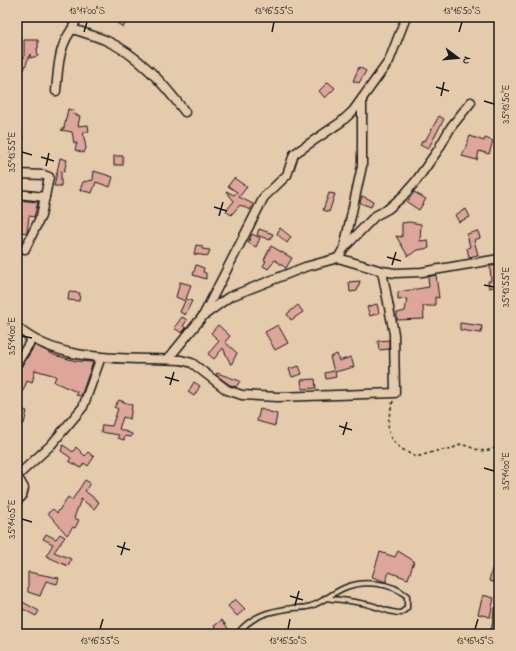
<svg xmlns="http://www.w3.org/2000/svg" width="516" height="651" font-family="'Indie Flower',sans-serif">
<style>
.building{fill:#dea59b;stroke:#1c1c1c}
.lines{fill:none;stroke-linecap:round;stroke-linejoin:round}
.service-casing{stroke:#1c1c1c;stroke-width:7}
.minor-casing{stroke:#1c1c1c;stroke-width:11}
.path{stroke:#1c1c1c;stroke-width:1.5;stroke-dasharray:3 3;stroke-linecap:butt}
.service{stroke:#e3cbac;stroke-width:4}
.minor{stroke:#e3cbac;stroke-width:8}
.ticks{fill:none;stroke:#1c1c1c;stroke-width:1.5}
.neatline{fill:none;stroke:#1c1c1c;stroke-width:1.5}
.ticks-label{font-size:10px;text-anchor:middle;fill:#1c1c1c}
</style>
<rect width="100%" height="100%" fill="#e3cbac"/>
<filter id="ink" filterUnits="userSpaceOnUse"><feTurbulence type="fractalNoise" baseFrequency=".025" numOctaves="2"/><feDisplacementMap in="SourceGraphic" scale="8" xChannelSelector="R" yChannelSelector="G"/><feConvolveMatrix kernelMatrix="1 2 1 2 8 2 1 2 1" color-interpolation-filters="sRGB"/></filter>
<g filter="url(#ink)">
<g class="building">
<polygon points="116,17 123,17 128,20 123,27 114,21"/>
<polygon points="24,40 38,40 38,48 37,48 38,56 30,58 30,54 24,70 18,70 18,58 24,58"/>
<polygon points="359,67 366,71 359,83 353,81"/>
<polygon points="328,82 335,88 325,98 319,91"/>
<polygon points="68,109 74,111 73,114 80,116 78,126 88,125 89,132 83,132 86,148 84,153 75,150 77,143 74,143 72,132 61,130 64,128"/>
<polygon points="439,116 444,119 428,149 420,145 423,140 425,141"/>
<polygon points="17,135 23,136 22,155 17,155"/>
<polygon points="470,136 484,141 485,138 493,141 489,154 479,151 477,160 462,156"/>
<rect x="114" y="156" width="9" height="9"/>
<polygon points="60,158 67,160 64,172 61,171 61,186 54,186"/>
<polygon points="94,171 113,177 110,187 96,182 92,193 80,190 83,182 93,180"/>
<polygon points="234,178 247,187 239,197 253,204 250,210 240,205 231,215 226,211 234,201 226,191 234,195 237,192 228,186"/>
<polygon points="414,192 426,199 419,210 407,202"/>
<polygon points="329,193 335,194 329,212 323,210"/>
<polygon points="362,196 373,201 371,207 360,203"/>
<polygon points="17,200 38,202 34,217 29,216 27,233 20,232 22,216 17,216"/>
<polygon points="466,209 470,217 459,222 455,215"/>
<polygon points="409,222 421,224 420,241 428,240 429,248 418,250 408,256 396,236 402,237 402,223"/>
<polygon points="280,228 291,237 287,243 277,234"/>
<polygon points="259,229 273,234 270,240 257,235"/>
<polygon points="478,231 480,238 474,240 478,255 469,257 467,248 470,247 467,234"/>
<polygon points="252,234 260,238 256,247 248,243"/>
<polygon points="196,245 202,246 202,249 210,250 208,256 194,254"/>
<polygon points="271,246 292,258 286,268 275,260 268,269 263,266 266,261 264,260"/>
<polygon points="196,265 204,268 203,272 206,273 206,279 193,275"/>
<polygon points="499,265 499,286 489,288 488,281 491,281 490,266"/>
<polygon points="436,275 439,298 435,297 435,306 423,306 424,319 397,320 397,313 405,311 407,299 398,300 398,292 429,287 428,277"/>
<polygon points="360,281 357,291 350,292 349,282"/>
<polygon points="180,282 191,285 186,299 192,301 185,315 180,312 185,301 176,297"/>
<polygon points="69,292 80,293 79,301 68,300"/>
<polygon points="377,304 379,313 370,316 367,307"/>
<polygon points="298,305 303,312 291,320 287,314"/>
<polygon points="182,317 187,320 183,326 186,328 182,333 174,328"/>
<polygon points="460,323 482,326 481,333 460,330"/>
<polygon points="218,325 230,336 225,342 237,353 231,365 223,348 214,359 208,354 219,341 211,333"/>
<polygon points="278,325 288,343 275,350 265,332"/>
<polygon points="389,340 389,349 379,350 378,341"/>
<polygon points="35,345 54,355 76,361 93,362 81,396 76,395 77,392 54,382 56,376 35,370 32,383 27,381 17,406 17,368 22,366"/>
<polygon points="337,354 339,361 351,357 354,367 335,372 336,377 326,379 325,373 334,371 330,357"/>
<polygon points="299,366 302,374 292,377 289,369"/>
<polygon points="217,373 240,381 236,387 230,385 216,375"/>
<polygon points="315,379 316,388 302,389 301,380"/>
<polygon points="194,382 200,386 194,396 188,392"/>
<polygon points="119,400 132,405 130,419 123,417 119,429 132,434 131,437 125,436 124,440 118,438 119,435 101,432 102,425 112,426 118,409 114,407"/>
<polygon points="17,409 27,411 24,424 17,422"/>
<polygon points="260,409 277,414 275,426 257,421"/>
<polygon points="63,445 73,452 76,447 85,456 88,452 94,457 88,466 84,463 81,468 69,461 71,458 61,451"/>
<polygon points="85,480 90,483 85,491 99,502 94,509 81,499 74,518 79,520 75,528 73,527 67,535 48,513 53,509 57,513 68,497 72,500"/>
<polygon points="46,534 56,539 60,534 65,537 54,552 71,559 68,566 46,556 53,544 43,539"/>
<polygon points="398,551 414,561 408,579 389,572 386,582 372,577 380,552 395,557"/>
<polygon points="492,569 499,571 497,583 489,581"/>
<polygon points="28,572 59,578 57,584 46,581 40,596 28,592"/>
<polygon points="483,595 494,598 490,617 478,614"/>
<polygon points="17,599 39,611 36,616 23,609 17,617"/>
<polygon points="235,599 245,609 237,616 228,606"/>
<polygon points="222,620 230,631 226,634 220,634 214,626"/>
</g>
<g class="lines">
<defs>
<path id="service" d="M237,634C252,615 270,611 293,608C299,608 306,608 311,606C323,602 332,593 344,588C363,580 391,582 407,596V608L401,613C390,613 381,608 370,605C355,601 340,600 325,598"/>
<g id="minor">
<path d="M73,29C84,33 95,36 105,40C139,55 163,83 185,112"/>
<path d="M56,91C58,73 58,55 66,39C70,31 75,26 77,17"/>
<polyline points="17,174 44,175 49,177 41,216 25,249"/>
<polyline points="17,194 45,197"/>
<polyline points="344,248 375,216 388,209 403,196 416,181 438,150 451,127 471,102"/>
<polyline points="338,258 344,248 362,166 362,99"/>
<polyline points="203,316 264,197 287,175 294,154 341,122 353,111 389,61 406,17"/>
<path d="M17,327C60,365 128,357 181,360L192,363L227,390L242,395L278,397L395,393L394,334L382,271"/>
<polyline points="168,359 203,316 229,297 305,267 338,258 382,271 395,273 422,272 499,259"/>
<polyline points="17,363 32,339"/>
<polyline points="17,476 51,445 83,407 101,357"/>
<polyline points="17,476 24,488 22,496 17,501"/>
<polyline points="496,634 499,611"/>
</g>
</defs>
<use href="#service" class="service-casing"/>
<use href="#minor" class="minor-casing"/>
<path class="path" d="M393,401C384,432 386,442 416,457L440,450H449L461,444C478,449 482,455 499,446"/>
<use href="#service" class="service"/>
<use href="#minor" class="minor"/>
</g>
</g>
<path class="ticks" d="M84,32L87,22M272,32L274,22M459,32L462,22M436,87L449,91M441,96L444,82M484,101L494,104M22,152L32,155M41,157L54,161M46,166L49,153M214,207L227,211M219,216L223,202M387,257L401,261M392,265L396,252M484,285L494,287M22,336L32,338M165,377L179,381M170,385L174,372M339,426L352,430M343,435L347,422M484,468L494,471M22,519L32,522M117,546L130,550M121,555L125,542M290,596L303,600M295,605L299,591M100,629L103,619M288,629L290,619M475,629L478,619"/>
<rect width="516" height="651" fill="none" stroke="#e3cbac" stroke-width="44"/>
<g transform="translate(458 58) rotate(106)" stroke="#e3cbac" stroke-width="3" paint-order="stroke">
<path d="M0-3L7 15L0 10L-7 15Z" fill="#1c1c1c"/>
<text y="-6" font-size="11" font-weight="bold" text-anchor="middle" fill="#1c1c1c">N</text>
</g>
<rect x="22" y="22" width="472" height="607" class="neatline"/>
<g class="ticks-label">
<text x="87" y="14">13°17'00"S</text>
<text x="274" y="14">13°16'55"S</text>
<text x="462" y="14">13°16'50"S</text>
<text transform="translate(505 104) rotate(-90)" y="4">35°13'50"E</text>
<text transform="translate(11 152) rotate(-90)" y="4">35°13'55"E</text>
<text transform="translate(505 287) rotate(-90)" y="4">35°13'55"E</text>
<text transform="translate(11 336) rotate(-90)" y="4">35°14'00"E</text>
<text transform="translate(505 471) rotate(-90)" y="4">35°14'00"E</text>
<text transform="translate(11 519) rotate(-90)" y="4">35°14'05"E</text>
<text x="100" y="644">13°16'55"S</text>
<text x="288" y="644">13°16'50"S</text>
<text x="475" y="644">13°16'45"S</text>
</g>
</svg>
